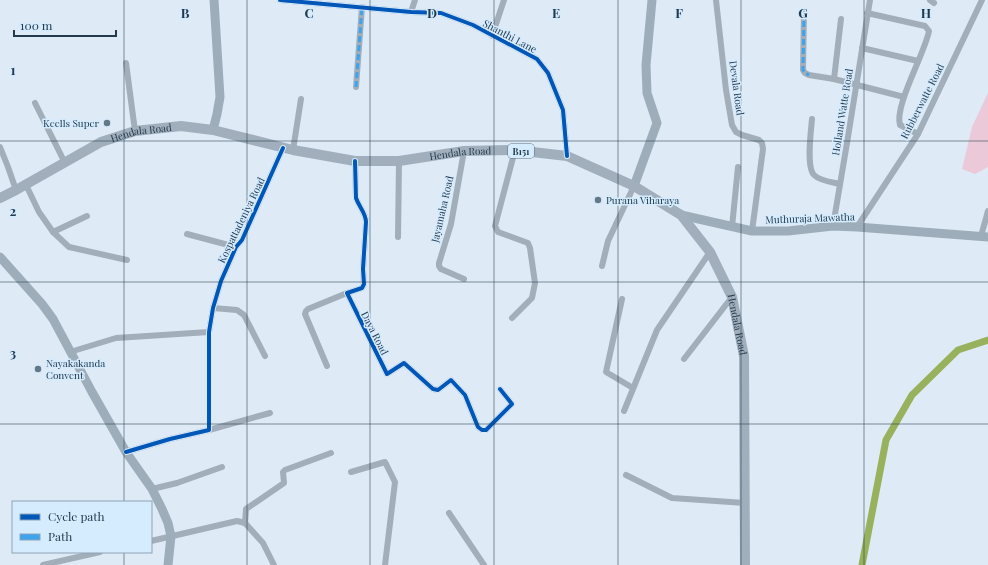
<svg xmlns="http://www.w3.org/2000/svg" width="988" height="565" font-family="'Playfair Display',serif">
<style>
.green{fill:#ebc9d8}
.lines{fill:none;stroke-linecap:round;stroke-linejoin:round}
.canal{stroke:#98b15c;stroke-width:7}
.street{stroke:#a2aeba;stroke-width:6}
.secondary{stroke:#9daeba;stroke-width:9}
.primary{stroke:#a1afbc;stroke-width:10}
.quiet{stroke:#3ea3ed;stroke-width:3;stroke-dasharray:6 3;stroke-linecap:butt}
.cycleway-casing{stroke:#d5ebfe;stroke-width:6}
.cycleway{stroke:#0057b8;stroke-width:4}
.grid{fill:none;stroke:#233a4d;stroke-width:1;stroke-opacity:0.55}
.poi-dot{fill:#647888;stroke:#d5ebfe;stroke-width:1.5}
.labels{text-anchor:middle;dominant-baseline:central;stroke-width:3;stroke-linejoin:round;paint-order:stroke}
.shield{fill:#d5ebfe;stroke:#586f82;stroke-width:1}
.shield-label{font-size:9px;font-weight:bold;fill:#233a4d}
.street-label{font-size:10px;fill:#233a4d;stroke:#d5ebfe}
.poi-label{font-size:10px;fill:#233a4d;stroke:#d5ebfe;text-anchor:start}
.grid-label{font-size:13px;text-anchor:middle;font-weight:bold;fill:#233a4d;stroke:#d5ebfe;stroke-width:3;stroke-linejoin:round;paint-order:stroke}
</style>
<rect width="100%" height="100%" fill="#deeaf5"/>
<polygon class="green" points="988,93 988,167 975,174 962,169 972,127"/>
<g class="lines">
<polyline class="canal" points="862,565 886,440 912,395 958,350 988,340"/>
<g class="street">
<polyline points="280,0 411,12 441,13 473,25 537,59 548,73 563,110 567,156"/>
<polyline points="716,0 726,90 732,125 736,132 742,135 759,140 762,143 763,149 752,231"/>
<polyline points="930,0 934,3"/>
<polyline points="411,12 415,0"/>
<polyline points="804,12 803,70 805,73 809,75 834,79 904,97"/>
<path d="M867,13L925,26L929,31C925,53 894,106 900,125L918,134"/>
<polyline points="492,36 504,0"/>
<polyline points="862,48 918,61"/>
<polyline points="126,63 135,131"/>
<polyline points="834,79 841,19"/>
<polyline points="356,87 362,7"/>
<polyline points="35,103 65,163"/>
<path d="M812,119C811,131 806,167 814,175C820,181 832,182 840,184"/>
<polyline points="0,147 8,167 16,190"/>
<polyline points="293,150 301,99"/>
<path d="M355,161L356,198C359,207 366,213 366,222L363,269L364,284L362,288L347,293L387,374L404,363L433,389L438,390L451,380L465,395L478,427L482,430H486L512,404L500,389"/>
<polyline points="26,185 39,212 53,232 69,247 127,260"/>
<polyline points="833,226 847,143 870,0"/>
<polyline points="732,227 738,167"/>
<polyline points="857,227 918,134 982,0"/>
<polyline points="53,232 87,216"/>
<polyline points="187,234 236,247"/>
<polyline points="981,236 988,211"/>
<polyline points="398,237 399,161"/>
<polyline points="602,266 608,241 634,186"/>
<polyline points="464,279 441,269 439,266 439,263 451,224 464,151"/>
<polyline points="622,299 606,372 633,388"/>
<polyline points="213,308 237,310 244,315 265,356"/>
<polyline points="512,318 532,298 535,283 530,248 528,243 498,232 495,226 515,150"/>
<polyline points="70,352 116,338 209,332"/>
<polyline points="684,359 732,297"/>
<polyline points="327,366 305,314 306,311 308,309 347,293"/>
<polyline points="624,411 657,330 710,252"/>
<polyline points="209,430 270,413"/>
<polyline points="126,452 170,439 209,430 209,332 213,308 221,281 236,247 242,240 283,148"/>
<polyline points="351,472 385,462 395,482 385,565"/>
<polyline points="626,475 672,498 745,503"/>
<polyline points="152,489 177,483 222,467"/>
<polyline points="449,513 484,565"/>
<polyline points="245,523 246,509 284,483 283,472 285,470 331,453"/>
<polyline points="151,541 237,521 245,523 263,543 274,565"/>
<polyline points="43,565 100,552"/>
</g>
<g class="secondary">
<polyline points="213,130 217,114 220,97 214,0"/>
<polyline points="634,186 657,123 647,93 646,65 652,0"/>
<polyline points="681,215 752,231 788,231 833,226 857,227 988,237"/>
<polyline points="0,257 42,304 53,319 92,392 126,452 152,489 162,509 168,523 171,536 168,565"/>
</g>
<path class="primary" id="s1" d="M0,198L16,190L101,142L135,131L181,126L213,130L293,150L355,161H399L464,151L515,150L567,156L634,186L681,215L710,252L732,297L744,356L745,565"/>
<g class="quiet">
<polyline points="804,12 803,70 805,73 809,75"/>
<polyline points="356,87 362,7"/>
</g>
<defs>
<g id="cycleway">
<polyline points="280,0 411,12 441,13 473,25 537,59 548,73 563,110 567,156"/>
<path d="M355,161L356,198C359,207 366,213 366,222L363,269L364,284L362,288L347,293L387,374L404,363L433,389L438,390L451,380L465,395L478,427L482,430H486L512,404L500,389"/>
<polyline points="126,452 170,439 209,430 209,332 213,308 221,281 236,247 242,240 283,148"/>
</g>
</defs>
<use href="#cycleway" class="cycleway-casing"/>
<use href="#cycleway" class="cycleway"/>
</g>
<path class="grid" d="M124,0V502M247,0V565M370,0V565M494,0V565M618,0V565M741,0V565M864,0V565M0,141H988M0,282H988M0,424H988M124,552V565"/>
<g class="poi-dot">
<circle cx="107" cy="123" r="4"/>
<circle cx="598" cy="200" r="4"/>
<circle cx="38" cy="369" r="4"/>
</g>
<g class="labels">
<rect class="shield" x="508" y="144" width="26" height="14" rx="3"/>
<g class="shield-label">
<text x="521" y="151">B151</text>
</g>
<g class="street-label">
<text transform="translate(510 36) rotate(28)">Shanthi Lane</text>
<text transform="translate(737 88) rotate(82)">Devala Road</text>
<text transform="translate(922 101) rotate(-63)">Rubberwatte Road</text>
<text transform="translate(842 112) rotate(-81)">Holland Watte Road</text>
<text stroke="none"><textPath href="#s1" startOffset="157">Hendala Road</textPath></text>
<text stroke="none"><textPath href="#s1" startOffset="481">Hendala Road</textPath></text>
<text transform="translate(442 209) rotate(-77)">Jayamaha Road</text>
<text transform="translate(810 218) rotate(-2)">Muthuraja Mawatha</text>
<text transform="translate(241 220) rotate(-64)">Kospattadeniya Road</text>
<text stroke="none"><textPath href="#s1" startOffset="842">Hendala Road</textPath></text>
<text transform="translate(375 333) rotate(63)">Daya Road</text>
</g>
<g class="poi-label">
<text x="99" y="123" text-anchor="end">Keells Super</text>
<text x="606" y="200">Purana Viharaya</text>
<text x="46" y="363">Nayakakanda<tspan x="46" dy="12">Convent</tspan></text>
</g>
</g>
<g class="grid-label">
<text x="185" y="18">B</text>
<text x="309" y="18">C</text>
<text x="432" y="18">D</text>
<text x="556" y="18">E</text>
<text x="679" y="18">F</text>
<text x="803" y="18">G</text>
<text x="926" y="18">H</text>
<text x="13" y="75">1</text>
<text x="13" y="216">2</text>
<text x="13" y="358">3</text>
</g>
<rect x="12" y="501" width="140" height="52" fill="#d5ebfe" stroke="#8ea4b7"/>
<rect x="20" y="514" width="20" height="6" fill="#0057b8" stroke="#8ea4b7"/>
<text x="48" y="521" font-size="12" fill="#233a4d">Cycle path</text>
<rect x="20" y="534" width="20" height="6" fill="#3ea3ed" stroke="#8ea4b7"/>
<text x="48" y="541" font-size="12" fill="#233a4d">Path</text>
<path d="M14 30v6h102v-6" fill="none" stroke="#233a4d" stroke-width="2"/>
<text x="20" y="30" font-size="12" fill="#233a4d" stroke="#d5ebfe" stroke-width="3" paint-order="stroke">100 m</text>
</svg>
